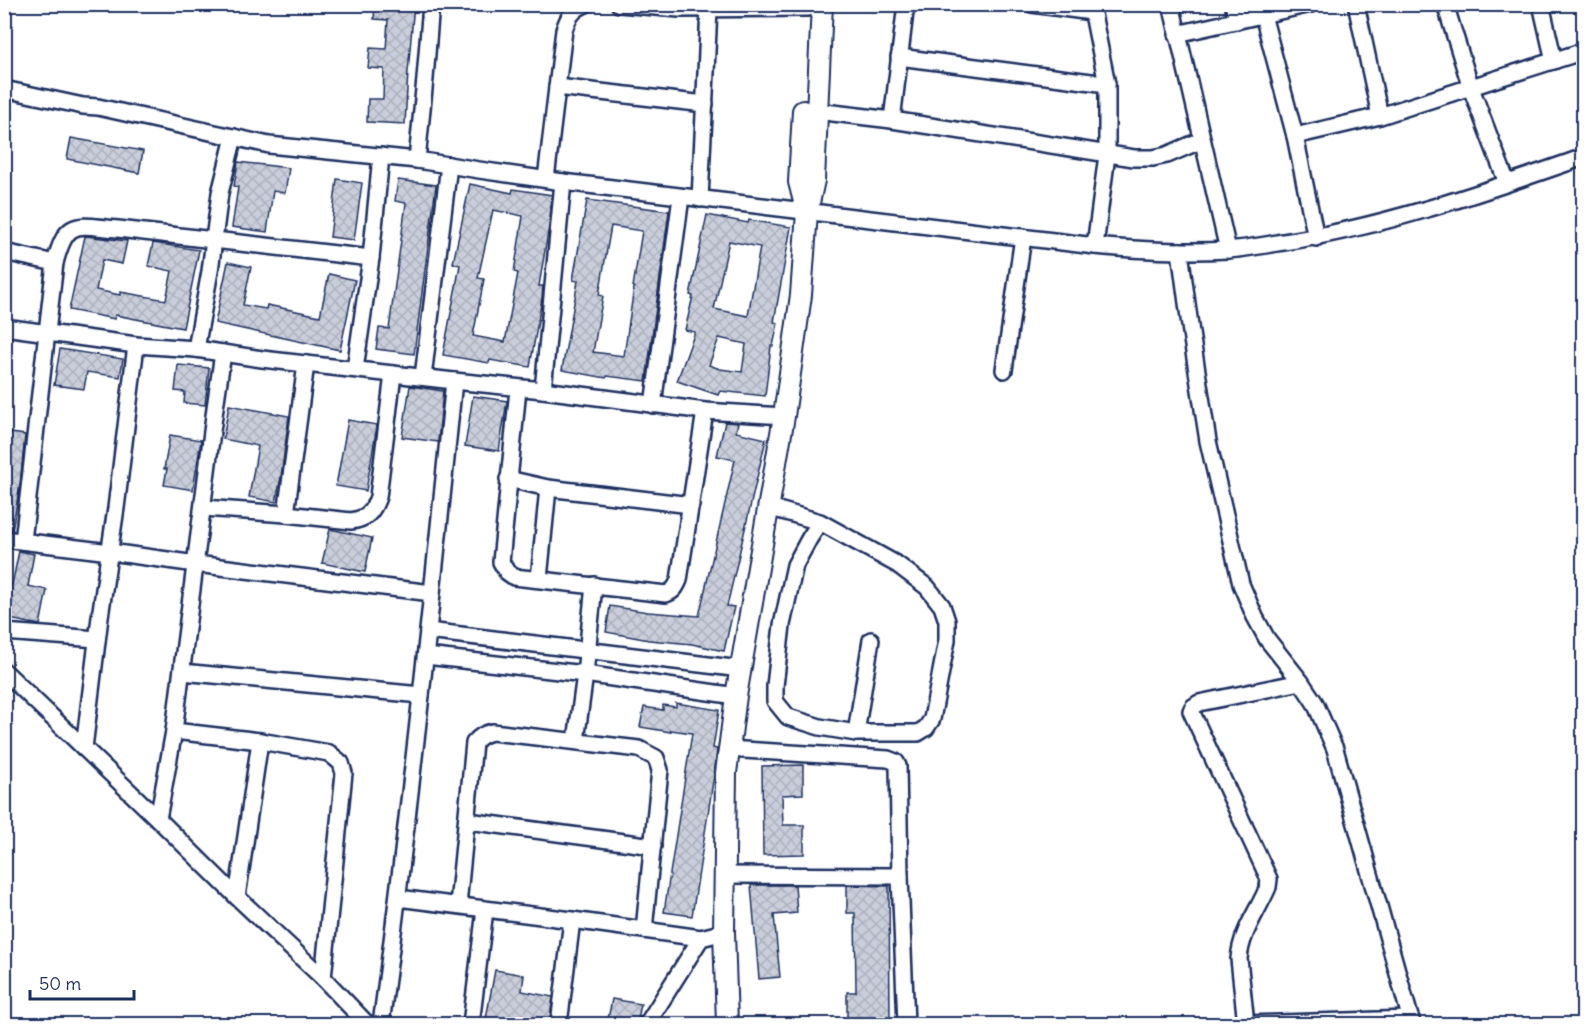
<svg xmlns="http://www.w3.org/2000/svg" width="1588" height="1029" font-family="Delius,sans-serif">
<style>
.building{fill:url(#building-cross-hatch);stroke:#1b2f5e;stroke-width:1.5;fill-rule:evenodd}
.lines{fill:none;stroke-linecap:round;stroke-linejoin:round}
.minor-casing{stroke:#1b2f5e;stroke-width:20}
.major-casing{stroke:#1b2f5e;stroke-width:24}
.minor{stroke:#fff;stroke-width:15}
.major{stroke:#fff;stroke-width:20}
</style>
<defs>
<pattern id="building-cross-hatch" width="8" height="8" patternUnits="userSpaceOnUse" patternTransform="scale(1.5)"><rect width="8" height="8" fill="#caceda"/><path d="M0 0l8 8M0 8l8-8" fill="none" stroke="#adb1be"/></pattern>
</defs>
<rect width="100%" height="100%" fill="#fff"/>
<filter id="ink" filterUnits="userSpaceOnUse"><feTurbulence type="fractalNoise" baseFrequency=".0167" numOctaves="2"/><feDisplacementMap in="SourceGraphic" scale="12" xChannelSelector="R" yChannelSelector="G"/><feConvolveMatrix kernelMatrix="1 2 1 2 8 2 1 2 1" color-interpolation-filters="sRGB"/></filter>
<g filter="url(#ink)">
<g class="building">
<polygon points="375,4 414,4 408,72 405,124 367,122 368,99 383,99 384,69 368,68 370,48 386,49 388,20 374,19"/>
<polygon points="71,138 143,151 139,173 67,159"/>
<polygon points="238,162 289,168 285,193 273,191 267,232 232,227 238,187 234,186"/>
<polygon points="337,179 362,183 354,240 330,237"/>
<polygon points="398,180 436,185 414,354 376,349 379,328 389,329 406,203 395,201"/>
<path d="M470,184L512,193L513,189L552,195L550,220L539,286H543L542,298L530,367L490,360L489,363L443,355L460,265L453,263ZM493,210L523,216L514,272L518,273L505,342L473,336L484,279L478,278Z"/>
<path d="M587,200L669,211L646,381L607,376L606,378L562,370L578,281L573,280ZM611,226L642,231L633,287H634L624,356L593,352L603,296L599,295Z"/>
<path d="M707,215L748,223L749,220L791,227L774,322L778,323L773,346H771L765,396L720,391L718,395L677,381L695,332L685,330L693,296L690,295ZM729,241L760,247L748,316L714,309ZM719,338L746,344L742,372L720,369L709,365Z"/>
<polygon points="85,236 127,241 122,264 102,260 96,290 120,295 120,292 166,300 172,271 148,266 153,243 199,250 183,328 115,315 115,319 69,310"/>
<polygon points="228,262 251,267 243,305 266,309 267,305 320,316 329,274 355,280 340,350 215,323"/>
<polygon points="60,349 123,359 120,377 87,372 84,389 54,385"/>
<polygon points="178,365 209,368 205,405 184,403 185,392 175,391"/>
<polygon points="410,386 443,391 438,442 402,437"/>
<polygon points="473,396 507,401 499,451 465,446"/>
<polygon points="229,405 289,416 281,477 276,502 249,497 258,446 223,439"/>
<polygon points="348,420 377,425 366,491 336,486"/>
<polygon points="725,422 738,423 736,432 766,439 727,606 734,607 724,651 692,644 649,640 606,632 610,606 648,612 699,616 735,460 717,456"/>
<polygon points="4,432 25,435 20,485 12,530 4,529"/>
<polygon points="170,435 201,440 193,490 164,485 167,469 164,469"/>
<polygon points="330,529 372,538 365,572 322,563"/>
<polygon points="19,551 34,554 28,586 47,590 40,625 4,618 4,584 12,585"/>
<polygon points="676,703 719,710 713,748 717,749 714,775 692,916 664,912 692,733 671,730 671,732 640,727 644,707 663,710 663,705 676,707"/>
<polygon points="803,765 803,794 782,795 783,825 804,825 804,854 763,855 762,766"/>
<polygon points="751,885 795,885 797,913 774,915 780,977 759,979"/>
<polygon points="847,885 889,886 890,1021 847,1021 847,992 856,992 855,913 847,913"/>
<polygon points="495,970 524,975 522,991 553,997 549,1024 485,1024"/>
<polygon points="612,999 641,1004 637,1024 607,1024"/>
</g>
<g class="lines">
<defs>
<g id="minor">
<polyline points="619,4 679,9 808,8"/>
<polyline points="1032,4 1092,12"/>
<polyline points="1091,4 1107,84 1107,155 1095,246"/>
<polyline points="1171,4 1228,250"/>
<polyline points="1233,4 1237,21"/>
<polyline points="1356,4 1380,116"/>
<polyline points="1445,4 1471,88 1507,183"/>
<polyline points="1541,4 1554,61"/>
<polyline points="1263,15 1295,136 1316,238"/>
<polyline points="1177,34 1311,4"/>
<polyline points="899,57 1107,84"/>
<polyline points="557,87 705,104"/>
<path d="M4,89L83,106L98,107L269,145L417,160L479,170L563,182L1095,246C1138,250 1183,253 1227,250C1243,249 1260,246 1277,243C1382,228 1483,192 1584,157"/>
<polyline points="816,111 892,120 1134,158 1153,158 1167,155 1202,140"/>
<polyline points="892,120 906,4"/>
<polyline points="1295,136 1380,116 1584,51"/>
<polyline points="417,160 425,79 431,4"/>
<path d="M546,179L564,30C568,17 573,9 586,4"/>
<polyline points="700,199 709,9"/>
<polyline points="1180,251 1191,333 1208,441 1241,584 1255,617 1267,639 1301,682 1315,703 1335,749 1412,1024"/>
<polyline points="4,252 55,263"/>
<polyline points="4,327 136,345 196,349 262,359 454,381 543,390 705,411 784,416"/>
<polyline points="196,349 210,271 220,193 234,137"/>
<polyline points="355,369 371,258 381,156"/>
<polyline points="1004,370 1023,237"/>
<polyline points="423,377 449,165"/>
<path d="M518,389L501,562L507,572L514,577L666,594C674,591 676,587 679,580L705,411"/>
<polyline points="543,390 563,182"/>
<polyline points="653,405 681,197"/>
<polyline points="508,479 548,488 691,505"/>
<polyline points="768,507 820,522 898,565 927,587 942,606 947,621 947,640 932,719 926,728 918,733 856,733 820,727 788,717 775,701 775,686 782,625 795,565 809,539 820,522"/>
<path d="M203,508L286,514L351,521C367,519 373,511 378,497L393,374"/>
<polyline points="286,514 306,364"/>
<polyline points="4,539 110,552 196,564 432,593"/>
<path d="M23,541L55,263C67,217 77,226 118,229L371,258"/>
<polyline points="539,579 548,488"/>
<polyline points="428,631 741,669"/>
<polyline points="4,632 97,639"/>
<polyline points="426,656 585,674 736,696"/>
<polyline points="4,671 158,819 237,897 323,978 367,1024"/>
<polyline points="182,672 421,695"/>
<polyline points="174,731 260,741 329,753 341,763 344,773 323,978"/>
<polyline points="856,733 871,640"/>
<polyline points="576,741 585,674 594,585"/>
<polyline points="84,748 100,617 116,508 136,345"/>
<polyline points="728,749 888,759 896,762 898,766 900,876"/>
<polyline points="158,819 174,731 215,408 223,353"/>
<polyline points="468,821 653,846"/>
<polyline points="724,875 900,876 906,1024"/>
<polyline points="237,897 260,741"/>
<polyline points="398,898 572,920 701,938"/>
<path d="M458,905L474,743C480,736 484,734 492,732L639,749L656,758L660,770L644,930"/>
<path d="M381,1024C410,811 432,596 454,381"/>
<polyline points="471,1024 485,910"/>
<polyline points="559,1024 572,920"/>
<polyline points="647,1024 701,938 724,932"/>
<polyline points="1245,1024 1411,1019"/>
<path d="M1246,1024L1239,959C1241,932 1258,911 1268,887L1269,879L1191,711L1193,707L1199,703L1301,682"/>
</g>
<g id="major">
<polyline points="803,111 799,182 806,209"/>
<polyline points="727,1024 724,932 726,773 736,696 784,416 801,295 807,212 814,180 822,4"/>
</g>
</defs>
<use href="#minor" class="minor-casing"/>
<use href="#major" class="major-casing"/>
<use href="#minor" class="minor"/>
<use href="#major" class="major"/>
</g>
</g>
<rect width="1588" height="1029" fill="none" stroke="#fff" stroke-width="24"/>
<rect x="12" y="12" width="1564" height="1005" fill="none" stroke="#1b2f5e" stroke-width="2" filter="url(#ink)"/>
<path d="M30 990v9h104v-9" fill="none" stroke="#1b2f5e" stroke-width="3"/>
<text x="39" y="990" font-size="18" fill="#1b2f5e" stroke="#ffffff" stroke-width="4.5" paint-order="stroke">50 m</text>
</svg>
